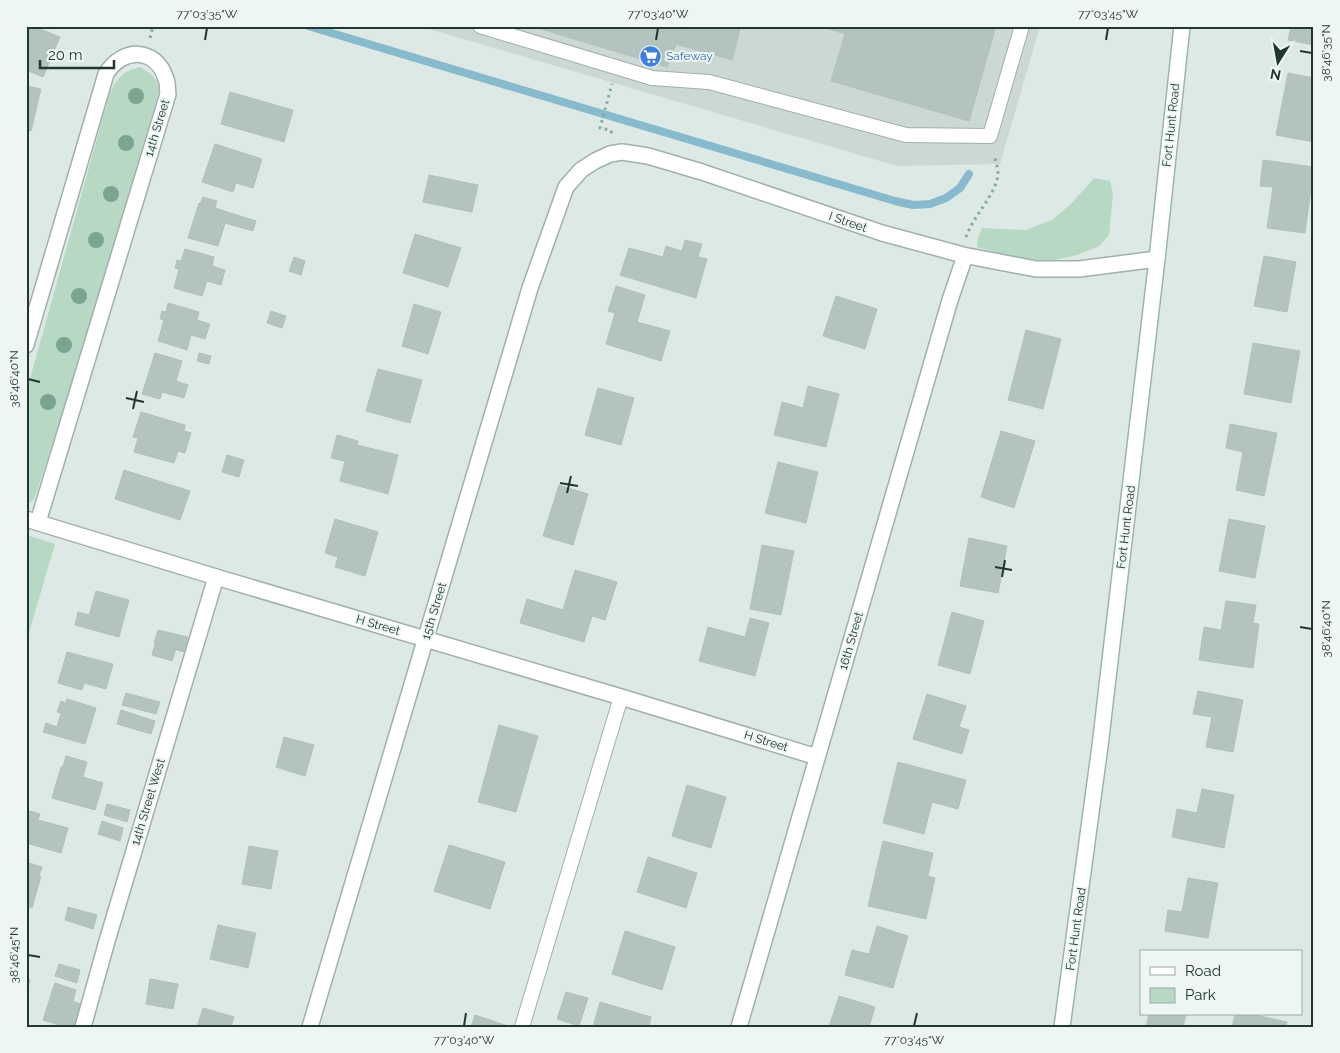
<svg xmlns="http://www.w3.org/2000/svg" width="1340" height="1053" font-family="Raleway,sans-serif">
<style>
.built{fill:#ccd8d4}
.green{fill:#b7d9c4}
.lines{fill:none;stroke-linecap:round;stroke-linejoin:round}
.stream{stroke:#87bacc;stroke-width:8}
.building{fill:#b3c3be;stroke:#b0c2bc}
.lane-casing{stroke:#a1b0ac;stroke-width:16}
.street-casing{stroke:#a1b0ac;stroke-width:18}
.secondary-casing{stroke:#9db4ae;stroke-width:18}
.path{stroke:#7faba1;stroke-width:3;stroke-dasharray:2.5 4;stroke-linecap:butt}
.lane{stroke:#fff;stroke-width:14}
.street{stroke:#fff;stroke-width:15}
.secondary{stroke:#fff;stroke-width:15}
.tree{fill:#7ca490}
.ticks{fill:none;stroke:#203733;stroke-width:2}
.labels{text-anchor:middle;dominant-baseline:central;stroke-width:4;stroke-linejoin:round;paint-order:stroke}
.shop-label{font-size:12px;fill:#366cbe;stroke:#edf6f2;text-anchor:start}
.street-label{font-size:12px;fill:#203733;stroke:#edf6f2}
.neatline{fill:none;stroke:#203733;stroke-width:2}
.ticks-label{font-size:12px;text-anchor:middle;fill:#203733}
</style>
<rect width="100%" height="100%" fill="#dde9e5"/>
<polygon class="built" points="419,26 1040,26 1000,164 897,166"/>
<g class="green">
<path d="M140,67C161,79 160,85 156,107L65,406L34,500L26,505V393L110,92C118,78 123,71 140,67Z"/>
<polygon points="1094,178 1110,181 1113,194 1109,235 1099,246 1077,255 1051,261 1033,260 1005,255 977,247 978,237 982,228 1026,230 1052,220 1071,204"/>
<polygon points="26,535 55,544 26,643"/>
</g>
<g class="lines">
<polyline class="stream" points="308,26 895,201 913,205 930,204 946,198 960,188 969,174"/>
</g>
<g class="building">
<polygon points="30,26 33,26 60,37 43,77 26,70 26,35"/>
<polygon points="531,26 681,26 676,44 667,67"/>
<polygon points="681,26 741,26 732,60 676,44"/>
<polygon points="819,26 996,26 969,121 831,81 845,34"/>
<polygon points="1291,26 1314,26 1314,45 1288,40"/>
<polygon points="1288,73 1314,78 1314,142 1276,135"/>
<polygon points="26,86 41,89 31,131 26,130"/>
<polygon points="230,92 293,110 284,142 221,124"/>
<polygon points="215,144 262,159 253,188 236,183 233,192 202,182"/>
<polygon points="1263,160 1314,167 1305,233 1267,228 1273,187 1260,186"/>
<polygon points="429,175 478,185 472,212 423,202"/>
<polygon points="203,197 217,201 215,208 256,221 253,231 225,223 218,246 188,238 199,203 200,204"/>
<polygon points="415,234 461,248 448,287 403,273"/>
<polygon points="685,240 702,244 698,257 707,259 696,298 620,275 629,248 663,257 666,246 682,251"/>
<polygon points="185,249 214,257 212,266 225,270 221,285 207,281 202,296 174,288 179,269 175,268 177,260 181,261"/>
<polygon points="1264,256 1296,262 1287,312 1254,306"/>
<polygon points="294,257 305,261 301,275 289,271"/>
<polygon points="616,286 645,295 637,322 670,331 661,361 606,344 615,313 608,311"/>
<polygon points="836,296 877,309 865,349 823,336"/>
<polygon points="168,303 199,312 197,320 210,324 205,339 191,335 187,350 158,341 164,320 160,319 162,311 166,312"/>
<polygon points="414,304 441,312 428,354 402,346"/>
<polygon points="271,311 286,316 282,328 267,323"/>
<polygon points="1026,330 1061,339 1043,409 1008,400"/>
<polygon points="1253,343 1300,351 1291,403 1244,394"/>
<polygon points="155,353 182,361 176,381 188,385 184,398 162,392 160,399 142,394"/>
<polygon points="199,353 211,356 209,364 197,361"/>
<polygon points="378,369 422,380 410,423 366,411"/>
<polygon points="808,386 839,394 826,447 774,435 782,402 803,408"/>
<polygon points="598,388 634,398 621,445 585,435"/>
<polygon points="141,412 185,425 184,431 191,433 185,453 178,451 174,463 134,452 138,438 133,437"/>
<polygon points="1230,424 1277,433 1264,496 1236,490 1243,452 1226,448"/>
<polygon points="1001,431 1035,441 1014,508 981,497"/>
<polygon points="337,435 358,441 357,445 398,455 388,494 340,481 345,461 331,458"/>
<polygon points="227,455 244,460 239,477 222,472"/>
<polygon points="778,462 818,472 806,523 765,513"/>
<polygon points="124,470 190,491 180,520 115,499"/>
<polygon points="559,485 588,494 573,545 543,536"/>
<polygon points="335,519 378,532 365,576 335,567 338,557 325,553"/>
<polygon points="1229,519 1265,526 1255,578 1219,571"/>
<polygon points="969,538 1007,546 998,593 960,586"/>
<polygon points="762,545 794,551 781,615 750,609"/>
<polygon points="575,570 617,582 605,620 592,616 584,642 520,623 527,599 563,610"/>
<polygon points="96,591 129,600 119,637 75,625 78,612 89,615"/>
<polygon points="1226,601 1256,605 1253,623 1259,624 1253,668 1199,660 1204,627 1221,630"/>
<polygon points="952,612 984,621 970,674 938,665"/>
<polygon points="750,618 769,623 755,676 699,661 708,627 745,637"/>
<polygon points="158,630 188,637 184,652 154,643"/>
<polygon points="155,644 176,649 172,661 152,655"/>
<polygon points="67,652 113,664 106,689 84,683 82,690 58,683"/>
<polygon points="1198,691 1243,700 1233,752 1206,747 1212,717 1193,714"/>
<polygon points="126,693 160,702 156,714 122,705"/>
<polygon points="927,694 966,706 959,727 969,730 962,754 913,739"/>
<polygon points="67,699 96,708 85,744 43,732 46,723 57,727 61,713 57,712 61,701 66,703"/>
<polygon points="121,710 155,721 151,734 117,724"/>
<polygon points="499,725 538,736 516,812 478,802"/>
<polygon points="284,737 314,745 305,776 276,767"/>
<polygon points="66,756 87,762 83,777 103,783 95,810 52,798 61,767 63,767"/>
<polygon points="898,762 966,780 958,809 932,802 924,834 883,823"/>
<polygon points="687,785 726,797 711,848 672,836"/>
<polygon points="1202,789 1234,795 1224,848 1172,837 1177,809 1197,813"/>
<polygon points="107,804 130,810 127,822 104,815"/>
<polygon points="26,810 40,814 38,820 68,828 61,853 26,843"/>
<polygon points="102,821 123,828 120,841 98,834"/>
<polygon points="883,841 933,853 928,876 935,878 926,919 868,906"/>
<polygon points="449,845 505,862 490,909 434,891"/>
<polygon points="249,846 278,851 271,889 242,884"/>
<polygon points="648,857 697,873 686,908 637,892"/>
<polygon points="26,862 42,867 39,876 41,876 32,908 26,906"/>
<polygon points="1188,878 1218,883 1208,938 1165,931 1168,910 1182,912"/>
<polygon points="68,907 97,915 93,929 65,920"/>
<polygon points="218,925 256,933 248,968 210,959"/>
<polygon points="877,926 908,936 893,988 845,975 852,950 869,954"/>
<polygon points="625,931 675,947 662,990 612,974"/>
<polygon points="59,964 80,970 77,983 55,976"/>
<polygon points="26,979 30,980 26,993"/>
<polygon points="150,979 178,984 173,1009 146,1004"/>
<polygon points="55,983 76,990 73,1001 51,994"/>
<polygon points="566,992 588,998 579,1026 557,1019"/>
<polygon points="51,995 81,1004 74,1027 65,1027 43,1020"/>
<polygon points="839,996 875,1007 869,1027 829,1027"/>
<polygon points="600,1002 651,1017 649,1027 593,1027"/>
<polygon points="203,1008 234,1017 231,1027 197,1027"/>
<polygon points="1149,1014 1186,1014 1183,1027 1146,1027"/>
<polygon points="1235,1014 1251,1014 1287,1022 1286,1027 1232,1027"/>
<polygon points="475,1015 511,1027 471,1027"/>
</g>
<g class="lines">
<defs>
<g id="lane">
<polyline points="480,26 652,78 709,82 906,135 990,136 1022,26"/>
<polyline points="522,1027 621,697"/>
</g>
<g id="street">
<path d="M26,345L106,74C122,47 156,47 166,79C168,83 167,89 168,94L38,522"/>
<polyline points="26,519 216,577 621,697 817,757"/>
<polyline points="83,1027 107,941 216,577"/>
<polyline points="310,1027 530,288 566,187 581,170 595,161 610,154 622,152 648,156 702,172 882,233 963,255 1036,269 1079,269 1157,259"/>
<polyline points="739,1027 950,300 965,256"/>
</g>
<polyline id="secondary" points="1062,1027 1100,746 1157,259 1182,26"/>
</defs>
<use href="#lane" class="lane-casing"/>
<use href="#street" class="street-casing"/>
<use href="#secondary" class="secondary-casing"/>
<g class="path">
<polyline points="150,38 153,26"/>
<polyline points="612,133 610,130 600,128 612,84"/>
<path d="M966,237C973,216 996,195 998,174C998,168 996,161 994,155"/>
</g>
<use href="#lane" class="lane"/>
<use href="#street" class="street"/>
<use href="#secondary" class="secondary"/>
</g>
<g class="tree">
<circle cx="136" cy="96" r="8"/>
<circle cx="126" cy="143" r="8"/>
<circle cx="111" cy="194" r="8"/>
<circle cx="96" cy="240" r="8"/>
<circle cx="79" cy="296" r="8"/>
<circle cx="64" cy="345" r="8"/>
<circle cx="48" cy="402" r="8"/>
</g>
<path class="ticks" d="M205,40L207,28M656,40L658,28M1106,40L1108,28M1300,51L1312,53M28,379L40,382M126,398L144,402M133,409L137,391M560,483L578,486M567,493L571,476M995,567L1012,570M1002,577L1005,560M1300,627L1312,629M28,955L40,957M464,1026L466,1013M914,1026L917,1013"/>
<defs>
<symbol id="supermarket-disc" viewBox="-11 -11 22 22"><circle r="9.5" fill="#3f7fe0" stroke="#edf6f2"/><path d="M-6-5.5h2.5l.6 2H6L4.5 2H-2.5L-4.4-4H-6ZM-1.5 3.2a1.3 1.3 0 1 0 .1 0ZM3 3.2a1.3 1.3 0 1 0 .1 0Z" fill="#fff"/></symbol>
</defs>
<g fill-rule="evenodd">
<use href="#supermarket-disc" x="638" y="44" width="25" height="25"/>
</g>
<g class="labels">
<g class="shop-label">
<text x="666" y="56">Safeway</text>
</g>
<g class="street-label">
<text transform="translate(1171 125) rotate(-84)">Fort Hunt Road</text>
<text transform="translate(157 128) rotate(-73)">14th Street</text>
<text transform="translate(848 222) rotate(19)">I Street</text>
<text transform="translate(1126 527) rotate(-83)">Fort Hunt Road</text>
<text transform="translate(434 611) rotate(-73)">15th Street</text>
<text transform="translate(378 625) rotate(16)">H Street</text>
<text transform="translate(851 641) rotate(-74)">16th Street</text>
<text transform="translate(766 741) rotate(17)">H Street</text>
<text transform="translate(148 802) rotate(-73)">14th Street West</text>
<text transform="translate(1076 929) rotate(-82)">Fort Hunt Road</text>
</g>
</g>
<rect width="1340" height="1053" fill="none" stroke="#edf6f2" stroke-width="55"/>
<rect x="1140" y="950" width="162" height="65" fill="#edf6f2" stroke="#9baaa6"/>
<rect x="1150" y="967" width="25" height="8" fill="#ffffff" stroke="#9baaa6"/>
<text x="1185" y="976" font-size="15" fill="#203733">Road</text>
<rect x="1150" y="988" width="25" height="15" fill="#b7d9c4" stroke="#9baaa6"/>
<text x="1185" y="1000" font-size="15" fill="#203733">Park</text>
<g transform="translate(1278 62) rotate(191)" stroke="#edf6f2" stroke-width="4" paint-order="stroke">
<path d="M0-4L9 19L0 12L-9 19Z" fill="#203733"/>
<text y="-8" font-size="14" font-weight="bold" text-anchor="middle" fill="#203733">N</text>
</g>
<path d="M40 60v8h74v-8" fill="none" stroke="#203733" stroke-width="2.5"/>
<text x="48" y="60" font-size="15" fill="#203733" stroke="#edf6f2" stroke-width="4" paint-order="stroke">20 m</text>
<rect x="28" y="28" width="1284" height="998" class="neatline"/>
<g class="ticks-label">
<text x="207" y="18">77°03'35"W</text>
<text x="658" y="18">77°03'40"W</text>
<text x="1108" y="18">77°03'45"W</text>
<text transform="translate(1326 53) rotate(-90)" y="4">38°46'35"N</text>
<text transform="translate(14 379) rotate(-90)" y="4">38°46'40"N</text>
<text transform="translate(1326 629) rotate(-90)" y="4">38°46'40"N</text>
<text transform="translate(14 955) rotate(-90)" y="4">38°46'45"N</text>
<text x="464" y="1044">77°03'40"W</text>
<text x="914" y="1044">77°03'45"W</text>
</g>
</svg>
